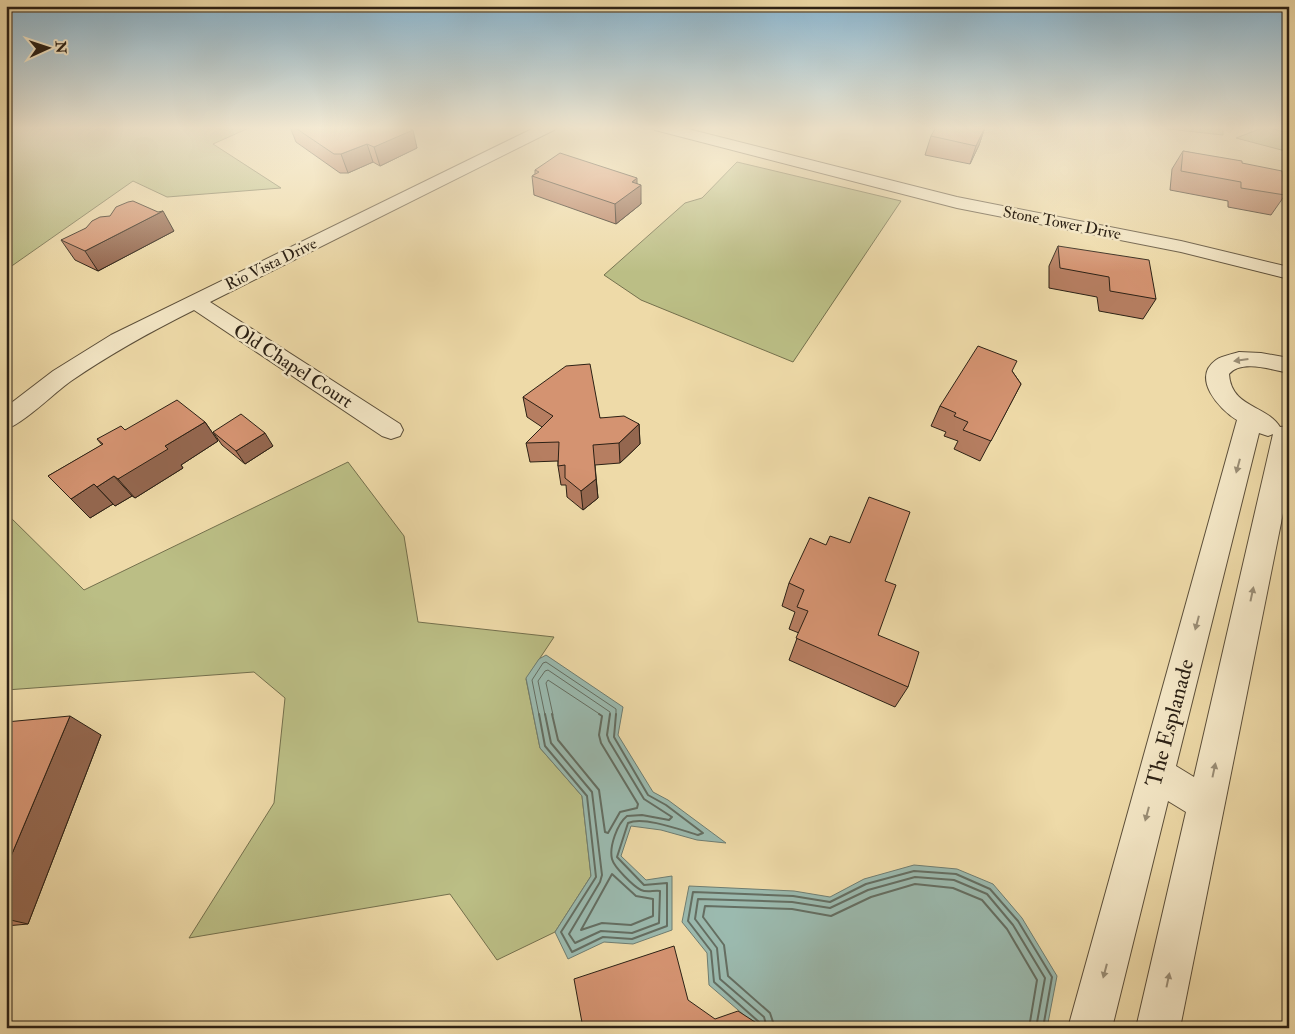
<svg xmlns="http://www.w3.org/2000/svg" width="1295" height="1034" font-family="'IM FELL Double Pica',serif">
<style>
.green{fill:#bbbe85;stroke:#74704d}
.water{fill:#9bbaaf;stroke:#6f7d71}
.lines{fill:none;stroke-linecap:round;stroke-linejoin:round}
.shore-far1{stroke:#646e62;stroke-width:1}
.shore{stroke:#646e62;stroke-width:2}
.minor-casing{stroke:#5c4f3a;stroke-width:2}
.minor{fill:#f4e7c6;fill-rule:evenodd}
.wall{fill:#b67e61;stroke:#2c2115}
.shaded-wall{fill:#94674f;stroke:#2c2115}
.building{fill:#d49371;stroke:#2c2115}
.oneway{fill:#9a8e76}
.labels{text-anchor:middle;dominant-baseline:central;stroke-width:5;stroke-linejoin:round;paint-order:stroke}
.far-street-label{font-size:16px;fill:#2c2115;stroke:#f4e7c6}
.street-label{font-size:19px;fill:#2c2115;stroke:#f4e7c6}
.near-street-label{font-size:22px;fill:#2c2115;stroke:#f4e7c6}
</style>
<rect width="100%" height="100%" fill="#eedaa8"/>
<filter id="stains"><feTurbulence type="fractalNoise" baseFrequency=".004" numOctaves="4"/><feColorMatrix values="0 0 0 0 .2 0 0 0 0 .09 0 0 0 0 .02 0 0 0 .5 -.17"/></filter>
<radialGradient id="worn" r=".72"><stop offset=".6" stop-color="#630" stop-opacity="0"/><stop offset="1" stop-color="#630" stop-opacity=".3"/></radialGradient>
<g class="green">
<polygon points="6,127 251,127 213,144 281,188 167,197 133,181 6,270"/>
<polygon points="1150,127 1223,127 1223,135"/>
<polygon points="1265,127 1289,133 1289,152 1236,138"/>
<polygon points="737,162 901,201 793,362 641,300 604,275 685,203 702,198"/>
<polygon points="348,462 404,536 418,622 554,637 526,679 540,748 582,796 591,876 555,932 497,960 450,894 189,938 274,803 285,698 254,672 6,690 6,513 84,590"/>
</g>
<g class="water">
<polygon points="546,655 623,707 618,735 653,792 668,800 726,843 697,840 661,830 631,826 621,856 646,880 672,876 672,930 633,944 604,942 568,959 555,932 591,876 582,796 540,748 526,678 539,659"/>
<polygon points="914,865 957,869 993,884 1022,918 1057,976 1047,1028 759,1028 709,985 707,953 682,922 689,886 794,891 830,897 864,879"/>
</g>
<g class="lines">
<g class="shore-far1">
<polyline points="539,715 532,680 543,663 546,662 616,709 616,715"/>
<polyline points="545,715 538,681 545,671 548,670 610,712 610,715"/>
<polyline points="553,715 546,683 548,680 601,715"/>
</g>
<g class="shore">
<path d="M539,714L545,746L587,796L596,877L561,932L572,952L603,937L632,939L667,926V883L644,885L617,857L628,823C644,816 681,830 698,835L703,833L666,805L648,795L614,737L616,714"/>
<path d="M545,714L551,743L592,792L602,875L600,882L569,934L575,943L601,931L632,933L659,923L660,891C654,890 647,893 641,890C633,886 614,867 612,859C609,847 617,824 627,816L642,815L669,820L672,817L644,799L609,741L607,735L610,714"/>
<polyline points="552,714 558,740 599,790 605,832 608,833 620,812 637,808 638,804 601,743 599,735 602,716 599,714"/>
<polygon points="612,874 636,896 653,899 653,916 631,925 602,923 581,930"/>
<polyline points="761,1028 759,1022 714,982 711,951 688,921 693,892 793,896 830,902 866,884 914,871 956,874 990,889 1018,921 1052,977 1043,1028"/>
<polyline points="767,1028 764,1017 720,979 717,948 695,919 698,899 792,902 830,908 868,890 915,877 954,880 987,894 1013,925 1045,978 1036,1028"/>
<polyline points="775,1028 770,1013 728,976 724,945 703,917 705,906 792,909 831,916 871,897 915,884 953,888 982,900 1007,929 1037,980 1029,1028"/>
</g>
<defs>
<g id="minor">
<path d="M536,127H556L554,130L210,302L400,424L403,430L400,436L391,439L382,436L194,310C152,331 110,354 71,381C54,393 23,424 6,429V407L53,371L111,335Z"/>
<polygon points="653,127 680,127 957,197 1181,241 1289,267 1289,279 1181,252 957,208 655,130"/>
<path d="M1239,352L1261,353L1289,358V373C1272,370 1242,359 1229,374C1231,408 1267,405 1280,427L1289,426V483L1180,1028H1136L1186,812L1168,801L1112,1028H1068L1237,420C1219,409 1191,378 1216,360C1222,356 1233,354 1239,352ZM1259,433L1268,436L1273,434L1194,777L1176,766Z"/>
</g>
</defs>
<use href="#minor" class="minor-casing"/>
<use href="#minor" class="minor"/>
</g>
<g class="wall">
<polygon points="290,127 340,127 345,129 410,129 417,148 380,166 373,162 348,173 340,173 296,142"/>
<polygon points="985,127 979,145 970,164 925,155 931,136"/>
<polygon points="1183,151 1242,163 1285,195 1271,215 1228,207 1228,201 1170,190 1172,169"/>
<polygon points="535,170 637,183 641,204 616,224 534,195 532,176 535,174"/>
<polygon points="174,231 98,271 75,260 61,240"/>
<polygon points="1058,246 1156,299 1143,319 1099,311 1097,297 1049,288 1049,266"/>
<polygon points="1012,371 1021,384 980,461 954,449 958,441 944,436 946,432 931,426 940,406"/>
<polygon points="523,397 600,418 639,424 640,444 620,463 595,465 598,498 583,510 567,497 566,485 561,485 558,466 558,461 530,462 526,443 542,427 527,417"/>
<polygon points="205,422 218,441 181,465 183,468 135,498 132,496 115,506 113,504 90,518 48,476 102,445 97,439 125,430"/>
<polygon points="213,432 273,446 245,464 222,445"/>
<polygon points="826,545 885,581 878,635 908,687 895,707 789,660 799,633 789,629 795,612 782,606 789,583"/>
<polygon points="6,722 101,735 28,924 6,926"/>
</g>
<g class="shaded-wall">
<polygon points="406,127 410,127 411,131 413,130 417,148 380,166 374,147"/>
<polygon points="985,127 979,145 970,164 976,146"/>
<polygon points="367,144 373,162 348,173 341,154"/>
<polygon points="637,178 637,188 641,185 641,204 616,224 615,204 632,182"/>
<polygon points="163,211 174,231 98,271 85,251"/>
<polygon points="205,422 218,441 181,465 183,468 135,498 118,479 165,446"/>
<polygon points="639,424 640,444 620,463 619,443"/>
<polygon points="265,433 273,446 245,464 236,451"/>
<polygon points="114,476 132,496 115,506 97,487"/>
<polygon points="596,479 598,498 583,510 581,491"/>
<polygon points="94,484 113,504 90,518 71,499"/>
<polygon points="70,716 101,735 28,924 6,919 6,868"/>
</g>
<g class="building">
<polygon points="294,127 340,127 345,129 356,127 406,127 413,130 374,147 367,144 341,154 334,154"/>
<polygon points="936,127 985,127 976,146 931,136"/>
<polygon points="1183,151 1242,161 1242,163 1282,171 1285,195 1241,188 1241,182 1181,171"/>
<polygon points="560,153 637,178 632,182 641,185 615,204 532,176 539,172 535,170"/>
<polygon points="133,201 158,212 163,211 85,251 61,240 86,228 92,221 100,217 110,216 116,207 128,202"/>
<polygon points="1058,246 1149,260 1156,299 1110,291 1109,277 1060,268"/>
<polygon points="978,346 1017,361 1012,371 1021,384 991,441 963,430 968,422 954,416 956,413 940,406"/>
<polygon points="590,364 600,418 624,416 639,424 619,443 593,445 596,479 581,491 565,478 565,465 558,466 559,442 526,443 553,416 523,397 566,366"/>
<polygon points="177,400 205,422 165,446 168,449 118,479 114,476 97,487 94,484 71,499 48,476 103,444 97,439 121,426 125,430"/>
<polygon points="241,414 265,433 236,451 213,432"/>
<polygon points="869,497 910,512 885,581 896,585 878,635 919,652 908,687 796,638 808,611 797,607 804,590 789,583 810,538 826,545 830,536 850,543"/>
<polygon points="70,716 6,868 6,722"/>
<polygon points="674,946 688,1000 715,1019 738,1011 758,1024 759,1028 583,1028 574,979"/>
</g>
<defs><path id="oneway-solid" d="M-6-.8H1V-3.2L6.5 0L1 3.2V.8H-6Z" transform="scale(1.25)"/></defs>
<g class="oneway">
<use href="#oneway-solid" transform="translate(1241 360) rotate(172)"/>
<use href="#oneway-solid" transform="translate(1238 466) rotate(105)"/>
<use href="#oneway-solid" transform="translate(1252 594) rotate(-78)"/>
<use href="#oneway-solid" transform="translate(1197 623) rotate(105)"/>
<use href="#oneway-solid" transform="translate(1214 770) rotate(-78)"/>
<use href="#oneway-solid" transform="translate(1147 814) rotate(105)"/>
<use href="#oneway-solid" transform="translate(1105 971) rotate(105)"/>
<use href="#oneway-solid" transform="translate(1168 980) rotate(-78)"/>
</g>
<linearGradient id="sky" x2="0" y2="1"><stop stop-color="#89b6d1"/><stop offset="0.47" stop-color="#f7eed8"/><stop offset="1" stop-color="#f7eed8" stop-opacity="0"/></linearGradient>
<rect width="1295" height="272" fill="url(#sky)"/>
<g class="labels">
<g class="far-street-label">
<text transform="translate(1062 223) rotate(11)">Stone Tower Drive</text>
<text transform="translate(271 264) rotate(-26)">Rio Vista Drive</text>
</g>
<g class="street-label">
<text transform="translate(293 366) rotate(33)">Old Chapel Court</text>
</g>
<g class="near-street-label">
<text transform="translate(1170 723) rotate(-75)">The Esplanade</text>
</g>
</g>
<rect width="1295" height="1034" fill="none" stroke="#eedaa8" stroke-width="25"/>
<rect x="8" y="8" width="1280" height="1019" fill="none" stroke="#2c2115" stroke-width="2.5"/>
<rect x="12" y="12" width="1270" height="1009" fill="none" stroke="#2c2115"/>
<g transform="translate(48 48) rotate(87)" stroke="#f4e7c6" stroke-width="4" paint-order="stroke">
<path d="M0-4L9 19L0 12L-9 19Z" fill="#2c2115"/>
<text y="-8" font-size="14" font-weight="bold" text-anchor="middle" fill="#2c2115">N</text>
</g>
<rect width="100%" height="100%" filter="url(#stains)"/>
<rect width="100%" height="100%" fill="url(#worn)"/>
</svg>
